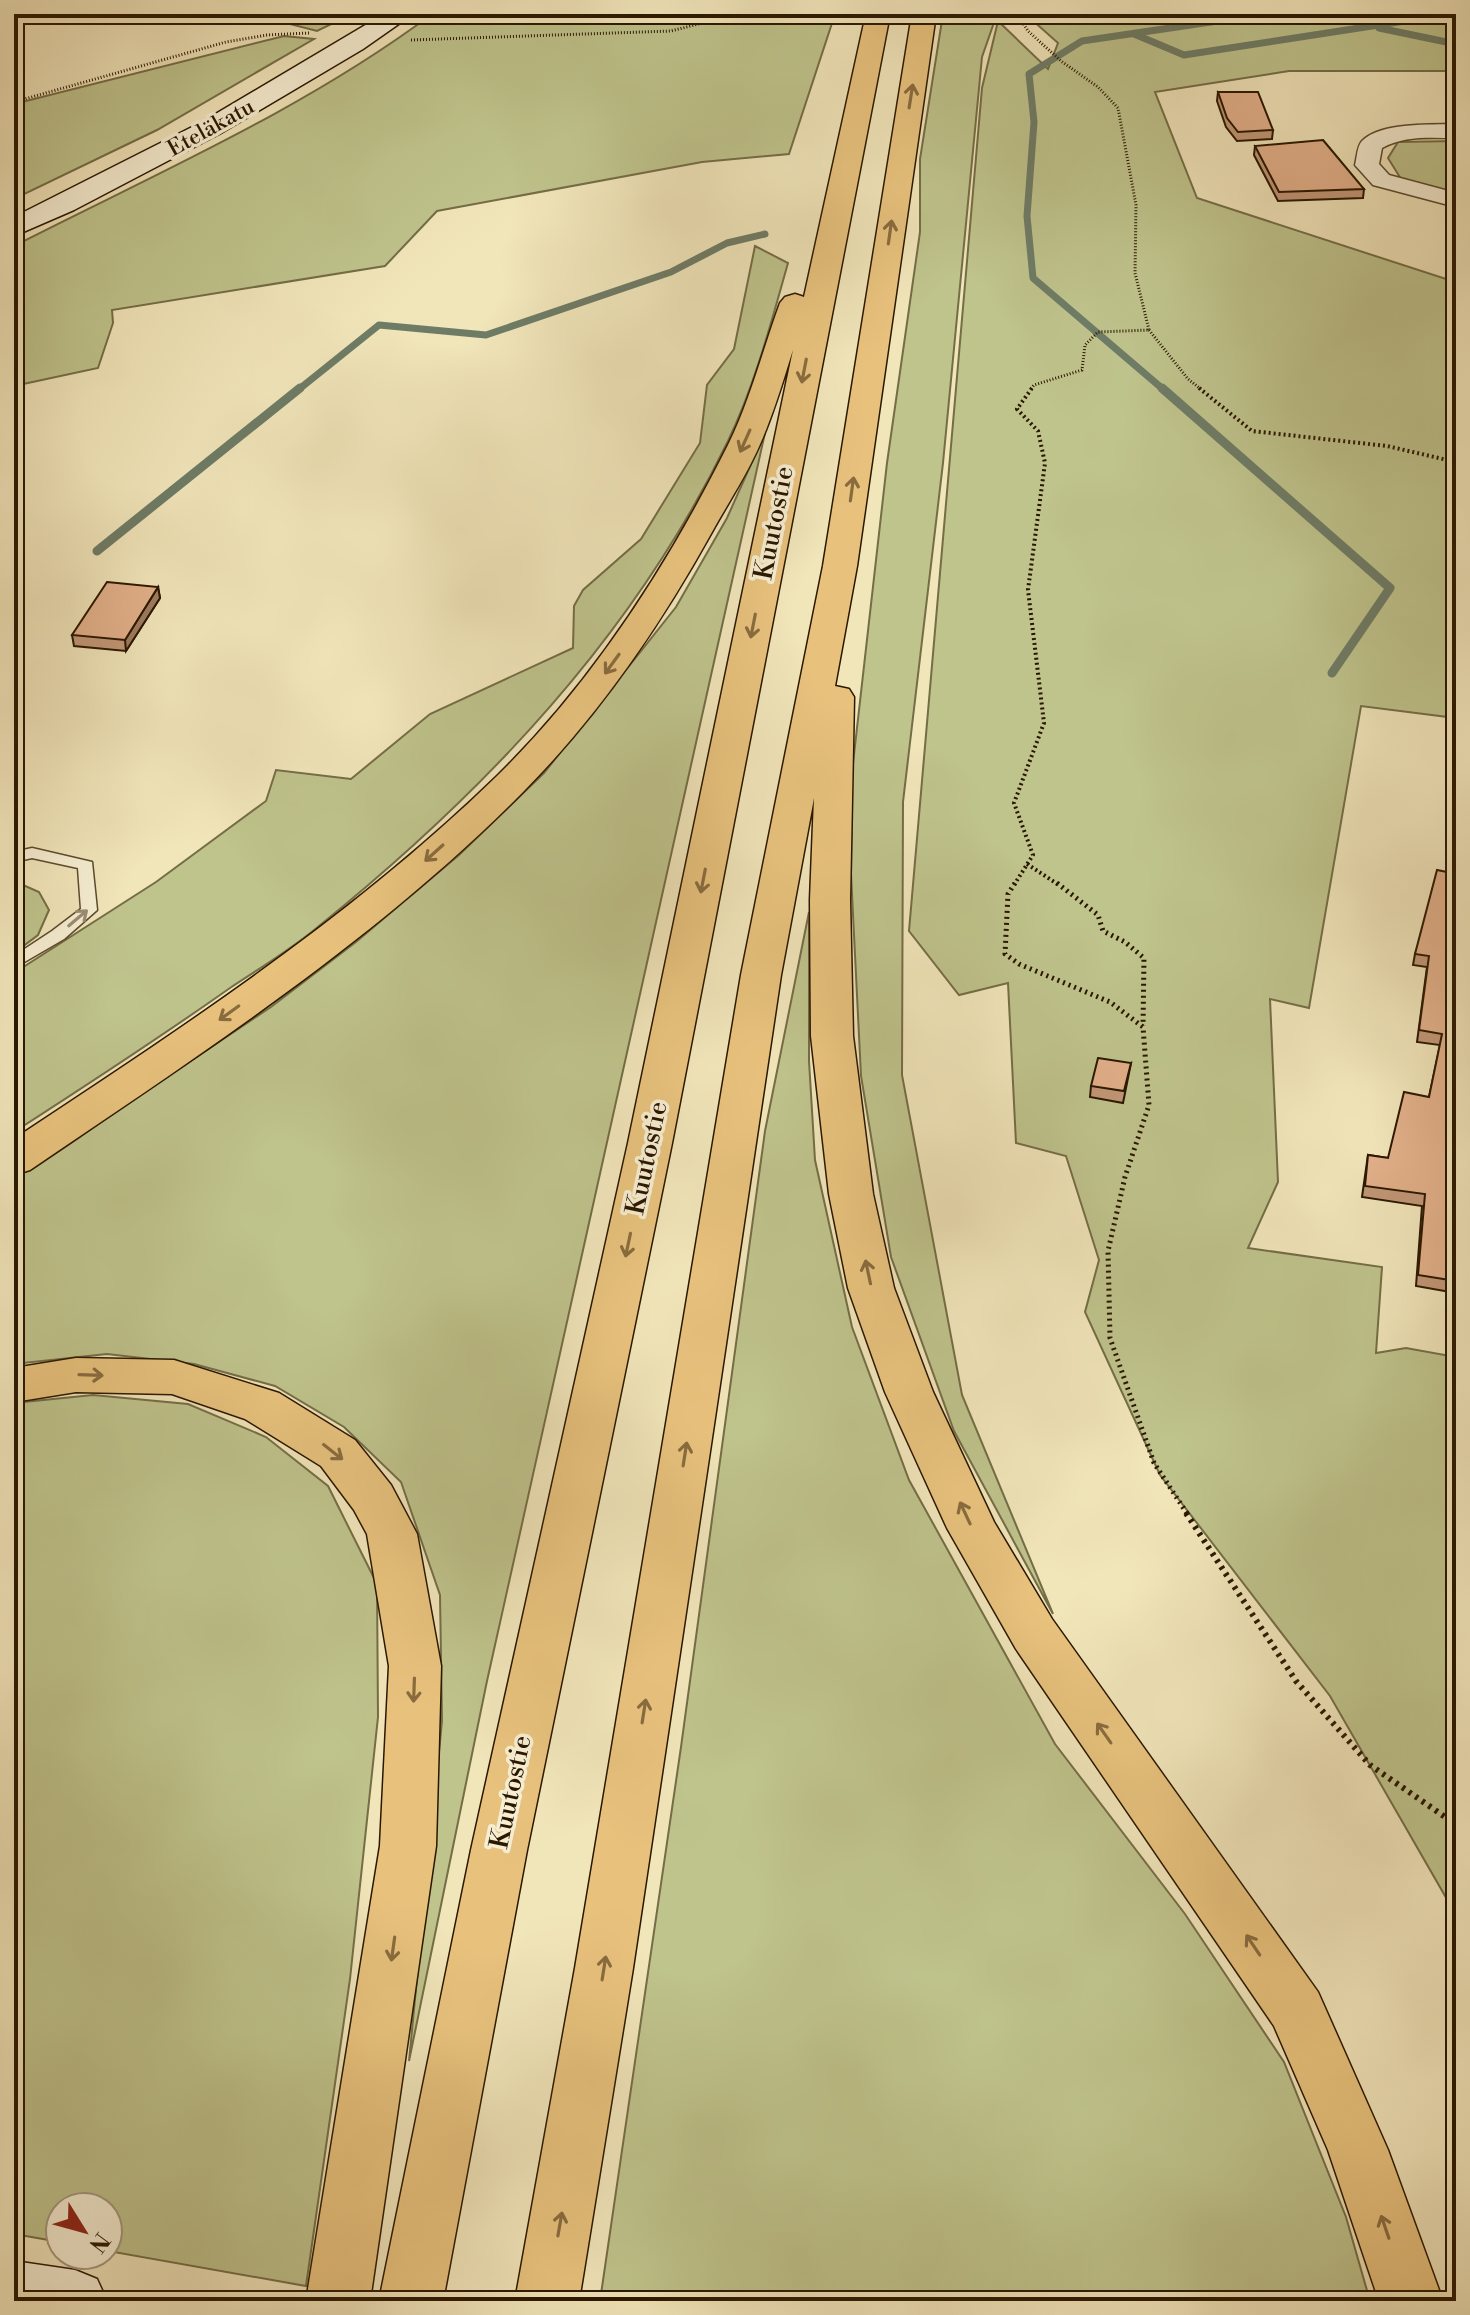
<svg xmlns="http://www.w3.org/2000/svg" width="1470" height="2315" font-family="'Libre Bodoni',serif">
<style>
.green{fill:#bfc38c;stroke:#746d46;stroke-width:2}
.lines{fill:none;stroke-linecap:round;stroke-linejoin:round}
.stream-far1{stroke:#6e7c66;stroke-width:7}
.stream{stroke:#6e7c66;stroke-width:9}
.service-casing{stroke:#5c4a2e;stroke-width:3}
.minor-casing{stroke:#5c4a2e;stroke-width:3}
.secondary-casing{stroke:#2a1700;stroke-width:3}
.trunk-casing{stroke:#2a1700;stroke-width:3}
.path-far3{stroke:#2a1700;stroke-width:3;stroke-dasharray:1 2;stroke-linecap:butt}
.path-far2{stroke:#2a1700;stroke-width:4;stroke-dasharray:2 3;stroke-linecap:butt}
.path-far1{stroke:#2a1700;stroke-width:5;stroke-dasharray:2 4;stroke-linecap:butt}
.path{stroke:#2a1700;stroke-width:6;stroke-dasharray:3 5;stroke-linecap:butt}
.service{fill:#f6eed2;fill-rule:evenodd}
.minor{fill:#f6eed2;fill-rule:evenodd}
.secondary{fill:#f6eed2;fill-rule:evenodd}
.trunk{fill:#e8c27d;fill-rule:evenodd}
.wall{fill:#c29777;stroke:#2a1700;stroke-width:2}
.shaded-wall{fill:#9e7b61;stroke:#2a1700;stroke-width:2}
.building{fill:#e2b08a;stroke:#2a1700;stroke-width:2}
.oneway{stroke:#896c3e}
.oneway2{stroke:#9a8d74}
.labels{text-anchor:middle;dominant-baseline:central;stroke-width:7;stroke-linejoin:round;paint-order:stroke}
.far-street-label{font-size:22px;fill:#2a1700;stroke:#f6eed2}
.street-label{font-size:26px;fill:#2a1700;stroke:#f6eed2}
</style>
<rect width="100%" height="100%" fill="#f1e5ba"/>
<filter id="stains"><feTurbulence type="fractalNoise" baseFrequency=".0025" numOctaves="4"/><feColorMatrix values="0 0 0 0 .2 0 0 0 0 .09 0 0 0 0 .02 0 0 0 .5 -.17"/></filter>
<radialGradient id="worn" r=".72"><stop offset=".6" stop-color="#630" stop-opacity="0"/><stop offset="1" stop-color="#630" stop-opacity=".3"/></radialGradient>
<g class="green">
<polygon points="251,14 352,14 317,31"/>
<path d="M432,14H835L789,154L702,162L437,211L385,266L112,310L113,323L98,368L14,386V246C155,174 305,109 432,14Z"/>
<polygon points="943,14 997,14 982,57 943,463 903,802 902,1075 962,1395 1053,1614 954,1431 891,1257 861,1076 851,874 852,772 887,463 920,232 920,159"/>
<polygon points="1032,14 1456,14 1456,71 1289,71 1155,92 1197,198 1446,279 1456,277 1456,718 1361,706 1309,1008 1270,999 1278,1182 1248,1248 1382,1267 1376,1353 1406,1348 1456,1357 1456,1915 1330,1696 1160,1475 1085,1312 1099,1260 1066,1156 1016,1143 1008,983 959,995 909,931 982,88 998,21 1048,69 1058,43 1031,19"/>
<polygon points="284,36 314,39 157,130 14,199 14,104"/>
<polygon points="1456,141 1456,193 1401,179 1388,158 1398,142"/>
<path d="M755,246L788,263C771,323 755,385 728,441C634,635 486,791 319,926C292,949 260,968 230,988C159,1038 87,1085 14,1132V973L156,882L266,801L276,770L351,779L430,714L573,648L574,606L583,590L641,539L700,443L707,385L734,349Z"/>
<polygon points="765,433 487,1681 409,2061 442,1721 440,1595 401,1482 344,1427 275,1386 194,1364 107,1354 14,1364 14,1179 271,1007 356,942 459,855 544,773 676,607 727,518"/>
<polygon points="14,881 39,892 49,910 38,935 14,953"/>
<polygon points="809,912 809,1061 815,1160 852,1327 909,1480 1055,1744 1185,1914 1284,2062 1346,2217 1370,2301 600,2301 681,1747 765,1131"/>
<polygon points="93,1395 188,1404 266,1437 328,1486 377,1584 378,1717 350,1979 306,2286 108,2251 108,2207 60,2207 60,2242 14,2234 14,1403"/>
</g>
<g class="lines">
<g class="stream-far1">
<polyline points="1379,28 1456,44"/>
<polyline points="1134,34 1184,55 1450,14"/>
<polyline points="298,390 379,325 486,335 671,272 727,243 765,234"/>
<polyline points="1164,390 1033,278 1027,216 1034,122 1029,74 1082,41 1265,14"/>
</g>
<g class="stream">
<polyline points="1162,388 1390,588 1332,673"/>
<polyline points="97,551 300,388"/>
</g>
<defs>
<polygon id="service" points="32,848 92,862 97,910 64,939 14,968 14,956 52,931 81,909 78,868 32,858 14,862 14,852"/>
<path id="minor" d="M1456,124V138C1431,138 1405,135 1382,148L1379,164L1389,175L1456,193V207L1373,185L1355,165C1357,158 1357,146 1362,141C1381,122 1431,125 1456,124Z"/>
<g id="secondary">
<polygon points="384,14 413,14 363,49 221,133 74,210 14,236 14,217 202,122"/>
<polygon points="14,2261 75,2270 97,2279 107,2301 14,2301"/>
</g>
<g id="trunk">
<path d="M866,14H890L672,1143L527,1850L443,2301H379L471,1850L628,1143L793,350C783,381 774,412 761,442C748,473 728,503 712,532C660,626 600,714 524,791C378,939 201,1054 30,1170L14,1175V1139C182,1028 352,917 497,776C593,682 668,565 728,445C750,401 763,349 780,303L785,297L795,294L804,297Z"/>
<polygon points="912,14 936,14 857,566 835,686 849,689 854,697 850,900 853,1036 873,1194 894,1288 933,1392 994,1522 1052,1619 1318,1992 1388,2150 1443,2301 1379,2301 1328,2150 1274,2026 1016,1649 947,1528 885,1392 848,1288 829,1194 811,1036 810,900 814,798 781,975 633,1968 579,2301 515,2301 575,1968 741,975 823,566"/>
<polygon points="76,1358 174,1360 279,1393 355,1440 391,1485 417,1534 441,1666 436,1846 370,2301 306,2301 380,1846 389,1666 367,1534 354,1510 321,1466 245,1419 172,1394 76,1392 14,1402 14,1368"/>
</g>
</defs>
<use href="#service" class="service-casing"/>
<use href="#minor" class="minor-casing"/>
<use href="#secondary" class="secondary-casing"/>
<use href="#trunk" class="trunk-casing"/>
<g class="path-far3">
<polyline points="1017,14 1028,31 1061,61 1098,87 1118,108 1136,205 1135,273 1149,330 1098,332 1085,345 1082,370 1034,385 1030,390"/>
<polyline points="411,40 671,31 738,14"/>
<polyline points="14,102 226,42 267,35 309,33"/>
<polyline points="1149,330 1188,379 1202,390"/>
</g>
<g class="path-far2">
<polyline points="1199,388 1252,431 1387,446 1456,462"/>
<polyline points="1027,864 1059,885"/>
<polyline points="1014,885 1033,855 1014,803 1044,723 1028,590 1045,463 1038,431 1017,409 1032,388"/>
</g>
<g class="path-far1">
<polyline points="1015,883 1008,894 1005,954 1019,964 1110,1002 1143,1027 1149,1105 1125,1177 1108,1251 1110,1338 1154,1463 1188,1515"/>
<polyline points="1057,883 1098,915 1103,931 1125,942 1144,958 1143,1026"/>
</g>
<polyline class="path" points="1186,1513 1296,1681 1370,1765 1448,1819 1456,1829"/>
<use href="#service" class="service"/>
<use href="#minor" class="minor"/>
<use href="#secondary" class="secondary"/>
<use href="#trunk" class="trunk"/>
</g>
<g class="wall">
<polygon points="1218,92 1273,130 1272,139 1237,141 1226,127 1217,101"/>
<polygon points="1255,146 1364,189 1363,198 1278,201 1254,155"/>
<polygon points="158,587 160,598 126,651 74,646 72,635"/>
<polygon points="1456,742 1456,1293 1416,1286 1422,1206 1362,1197 1368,1155 1388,1158 1429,1097 1440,1045 1417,1042 1427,967 1413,965 1415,954 1446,872"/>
<polygon points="1131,1063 1123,1103 1090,1097 1091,1086"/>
</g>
<polygon class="shaded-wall" points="158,587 160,598 126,651 125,640"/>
<g class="building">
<polygon points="1218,92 1258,92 1273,130 1238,132 1227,118"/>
<polygon points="1323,140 1364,189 1279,192 1255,146"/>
<polygon points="107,582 158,587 125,640 72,635"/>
<polygon points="1456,759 1456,1281 1418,1275 1425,1194 1365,1186 1368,1155 1388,1158 1404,1092 1429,1097 1442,1034 1419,1030 1429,956 1415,954 1437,870 1447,872"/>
<polygon points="1098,1058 1131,1063 1124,1091 1091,1086"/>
</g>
<defs><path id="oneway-shaft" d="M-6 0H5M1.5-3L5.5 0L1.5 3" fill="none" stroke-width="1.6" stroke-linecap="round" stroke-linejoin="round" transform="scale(2)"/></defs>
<g class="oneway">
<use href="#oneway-shaft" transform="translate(911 96) rotate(-81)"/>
<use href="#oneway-shaft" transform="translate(890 232) rotate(-82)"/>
<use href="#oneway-shaft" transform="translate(804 371) rotate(101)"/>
<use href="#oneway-shaft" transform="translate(745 441) rotate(114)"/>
<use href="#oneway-shaft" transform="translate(852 489) rotate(-82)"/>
<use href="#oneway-shaft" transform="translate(753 626) rotate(101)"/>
<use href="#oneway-shaft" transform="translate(612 664) rotate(126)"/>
<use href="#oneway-shaft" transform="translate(434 853) rotate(138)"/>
<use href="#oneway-shaft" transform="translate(703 881) rotate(101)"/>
<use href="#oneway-shaft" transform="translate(229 1013) rotate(144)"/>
<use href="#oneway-shaft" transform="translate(628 1245) rotate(102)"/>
<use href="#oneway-shaft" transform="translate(868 1272) rotate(-102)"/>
<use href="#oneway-shaft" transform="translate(91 1375) rotate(2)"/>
<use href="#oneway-shaft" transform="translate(333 1452) rotate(38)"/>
<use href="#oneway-shaft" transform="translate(685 1454) rotate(-81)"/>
<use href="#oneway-shaft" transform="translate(965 1513) rotate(-115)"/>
<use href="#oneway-shaft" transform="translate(414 1690) rotate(92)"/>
<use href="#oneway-shaft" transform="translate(644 1711) rotate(-81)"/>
<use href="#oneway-shaft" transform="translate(1104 1733) rotate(-125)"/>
<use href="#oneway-shaft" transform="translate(1253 1945) rotate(-124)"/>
<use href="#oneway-shaft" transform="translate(393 1949) rotate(98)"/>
<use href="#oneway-shaft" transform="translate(604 1968) rotate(-81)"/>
<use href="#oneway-shaft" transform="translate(560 2224) rotate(-80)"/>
<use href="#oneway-shaft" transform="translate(1385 2227) rotate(-109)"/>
</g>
<use class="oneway2" href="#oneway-shaft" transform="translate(78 918) rotate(-40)"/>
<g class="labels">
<g class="far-street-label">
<text transform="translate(211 128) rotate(-29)">Eteläkatu</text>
</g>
<g class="street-label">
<text transform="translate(774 523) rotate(-79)">Kuutostie</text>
<text transform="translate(647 1158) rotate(-78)">Kuutostie</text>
<text transform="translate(511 1792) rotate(-78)">Kuutostie</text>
</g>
</g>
<rect width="1470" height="2315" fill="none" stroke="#f1e5ba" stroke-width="48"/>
<rect x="16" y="16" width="1438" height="2283" fill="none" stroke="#2a1700" stroke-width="4"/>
<rect x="24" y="24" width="1422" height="2267" fill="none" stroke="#2a1700" stroke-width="2"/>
<g transform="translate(84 2231) rotate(127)"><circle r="38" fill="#f6eed2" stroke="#a4987e" stroke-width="2"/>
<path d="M0-6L14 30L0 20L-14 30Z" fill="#8f2418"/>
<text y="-12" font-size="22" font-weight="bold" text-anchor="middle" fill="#2a1700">N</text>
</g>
<rect width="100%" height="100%" filter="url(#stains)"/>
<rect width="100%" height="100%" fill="url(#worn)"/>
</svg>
